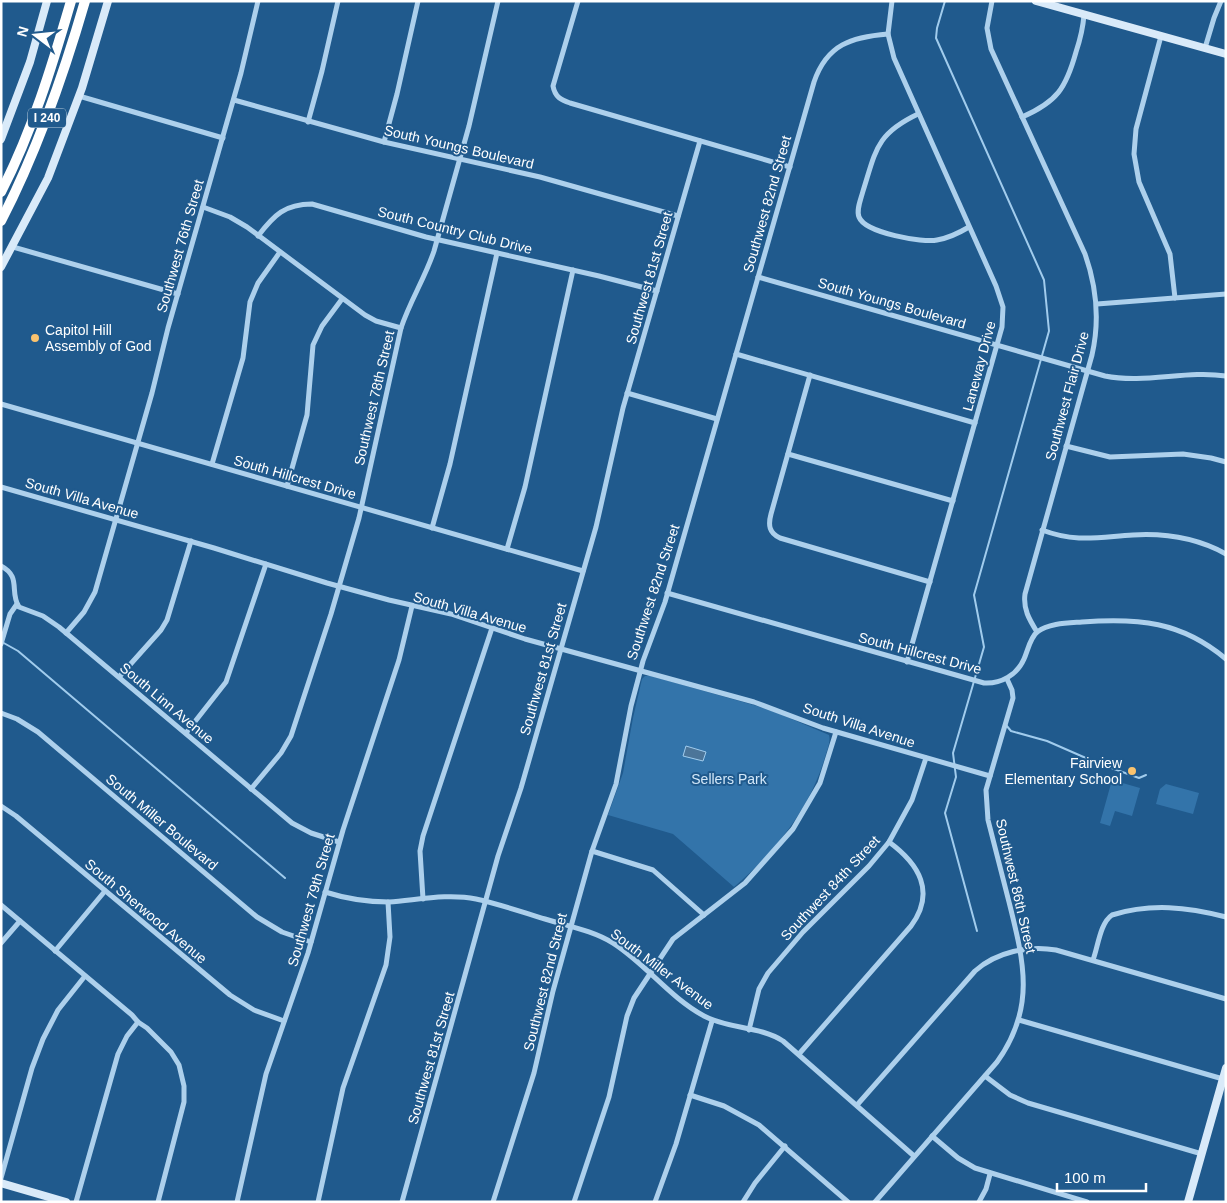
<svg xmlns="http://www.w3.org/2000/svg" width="1227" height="1203" font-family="Arial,sans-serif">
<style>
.green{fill:#3374aa}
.water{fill:#4c7599;stroke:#a1cced}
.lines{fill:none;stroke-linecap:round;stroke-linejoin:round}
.stream{stroke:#a1cced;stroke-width:2}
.minor{stroke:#add0ec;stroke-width:5}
.secondary{stroke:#d9eaf9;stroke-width:8}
.motorway{stroke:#fff;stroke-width:10}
.poi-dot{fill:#fac36e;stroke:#205a8d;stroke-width:2}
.labels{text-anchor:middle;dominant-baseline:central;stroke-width:4;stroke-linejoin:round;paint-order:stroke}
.shield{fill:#205a8d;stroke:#bccedd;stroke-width:1}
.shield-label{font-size:12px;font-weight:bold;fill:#fff}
.street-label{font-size:14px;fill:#fff;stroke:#205a8d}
.poi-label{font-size:14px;fill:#fff;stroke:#205a8d;text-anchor:start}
.park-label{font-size:14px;fill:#d3e8f9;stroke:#205a8d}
</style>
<rect width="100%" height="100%" fill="#205a8d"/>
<g class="green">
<path d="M645,676H651L757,706L780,714L829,735C831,742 827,750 825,757C810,809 774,853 734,887L673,834L608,815L623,773L633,718L642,679Z"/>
<polygon points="1112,780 1140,788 1132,816 1115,811 1110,826 1100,823"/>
<polygon points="1166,784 1199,793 1193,814 1156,804 1160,789"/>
</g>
<polygon class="water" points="686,746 706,752 703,761 683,756"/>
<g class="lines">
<g class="stream">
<polyline points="945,1 937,28 936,38 1044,280 1049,331 974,595 984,647 953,753 956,777 945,813 977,931"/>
<polyline points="2,642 18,651 285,878"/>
<polyline points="1006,725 1011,731 1047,741 1095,762 1139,778 1146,775"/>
</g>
<g class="minor">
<path d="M578,1L553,86C555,97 561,100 570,103L790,167"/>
<polyline points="892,1 888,34 894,58 996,286 1003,307 1002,327 907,662"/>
<path d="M992,1L987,28L991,49L1085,254C1097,288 1100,320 1092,355L1025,594C1023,609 1029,619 1037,632"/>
<polyline points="1161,36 1136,129 1134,154 1139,182 1170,254 1175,298"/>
<polyline points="1205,48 1214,18 1221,1"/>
<polyline points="79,96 223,138"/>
<polyline points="234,100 384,142 540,177 678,216"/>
<path d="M918,114C876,134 876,150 863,191C861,199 856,210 859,217C865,233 923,243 937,240C949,238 959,233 969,227"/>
<path d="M1022,117C1057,102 1066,88 1076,52C1080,40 1083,28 1084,15"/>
<polyline points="308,122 322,71 338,1"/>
<polyline points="384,142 397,94 418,1"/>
<polyline points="203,207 230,217 247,227 365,315 376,321 401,328"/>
<path d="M258,236C274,215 285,204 312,204L426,237L599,276L657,291"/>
<polyline points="13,247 178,294"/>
<path d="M758,277L1105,376C1145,384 1186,370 1226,376"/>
<polyline points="1097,304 1226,294"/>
<polyline points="736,354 975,423"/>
<path d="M810,375L771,514C768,525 769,533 780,538L930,582"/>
<polyline points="627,393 717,419"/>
<polyline points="1,404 583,571"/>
<polyline points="1066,446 1110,457 1183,454 1211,458 1226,462"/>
<polyline points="788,454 953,501"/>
<polyline points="212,464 243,358 250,302 258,283 280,252"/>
<polyline points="287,486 307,415 313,345 322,326 342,299"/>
<polyline points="1,487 214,548 327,583 389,600 451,614 525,639 754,702 823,728 990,776"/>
<polyline points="432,528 450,464 497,253"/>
<path d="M1042,530C1076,543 1099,537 1133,535C1166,533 1197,538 1226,554"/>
<polyline points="507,549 525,487 573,270"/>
<path d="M1,566C22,577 9,592 19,607L43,616L59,627L292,823L311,833L339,842"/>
<path d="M667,593L984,683C1001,684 1017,675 1024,659C1028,650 1030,638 1037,632C1049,623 1068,623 1082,622C1138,618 1181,621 1226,659"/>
<polyline points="66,633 84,612 95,592 152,393 168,328 241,73 258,1"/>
<polyline points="1,644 10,614 17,604"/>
<polyline points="119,677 161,630 167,620 191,541"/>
<polyline points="1,713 17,719 38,732 257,917 282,932 311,942"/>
<polyline points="186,733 226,682 266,564"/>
<path d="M251,789L281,753L291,736L331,614L359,518L401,328C410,301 425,278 434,251L469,126L498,1"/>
<polyline points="1,806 16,816 230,995 254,1010 284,1021"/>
<polyline points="592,851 653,870 704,915"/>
<path d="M325,892C347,899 366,902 389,902C417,900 448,893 476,899C499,904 522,912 545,919C567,926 592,930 613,943C646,964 669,997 704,1016C728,1029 760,1026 783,1041L914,1156"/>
<polyline points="423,899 420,851 423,836 492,628"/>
<polyline points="1,905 132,1015 138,1022 147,1028 171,1052 179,1065 184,1086 184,1102 158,1202"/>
<polyline points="1,943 20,921"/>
<polyline points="55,951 105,891"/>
<path d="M1093,960C1098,947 1100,923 1112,915C1151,903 1187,907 1226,917"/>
<polyline points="1019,1020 1223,1079"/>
<polyline points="749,1030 759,989 768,973 803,932 869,866 889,842 912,800 926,758"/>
<path d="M799,1054L911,926C936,892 919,864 889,842"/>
<polyline points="985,1076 1010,1095 1028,1103 1202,1154"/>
<polyline points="690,1095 724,1106 759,1125 848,1202"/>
<path d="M857,1105L975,971C996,952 1029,945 1056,950L1226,999"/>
<polyline points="932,1136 958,1158 975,1168 1087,1202"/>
<polyline points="1,1178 32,1068 43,1039 58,1010 85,976"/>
<polyline points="76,1202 118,1054 127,1036 138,1022"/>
<polyline points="237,1202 266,1074 308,953 343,830 399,660 412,606"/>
<polyline points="318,1202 343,1088 386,965 390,937 388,902"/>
<polyline points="402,1202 498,856 521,788 596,527 623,408 700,141"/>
<path d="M493,1202L534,1073L553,991L592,851L616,784L631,706L643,661L665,602L814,82C827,44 852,37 888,34"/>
<polyline points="574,1202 609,1097 627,1016 634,998 673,939 745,883 793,829 820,783 836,732"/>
<polyline points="655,1202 676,1144 712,1021"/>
<polyline points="743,1202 755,1183 785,1146"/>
<path d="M875,1202L997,1062C1036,1008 1024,962 1009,902C1002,875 995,848 988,820L986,790L1013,698L1012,690L1007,679"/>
<polyline points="979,1202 986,1189 990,1174"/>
</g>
<g class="secondary">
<polyline points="1036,1 1226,54"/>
<polyline points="1,139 30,62 47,1"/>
<polyline points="1,267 48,178 82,88 108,1"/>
<polyline points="1,1183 66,1202"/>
<polyline points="1188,1202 1226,1068"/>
</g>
<g class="motorway">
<path d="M1,192C32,132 52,66 71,1"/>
<path d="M1,221C37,151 63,77 85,1"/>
</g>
</g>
<g class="poi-dot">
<circle cx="35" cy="338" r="5"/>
<circle cx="1132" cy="771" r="5"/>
</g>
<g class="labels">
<rect class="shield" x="28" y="108.5" width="38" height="19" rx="4"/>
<g class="shield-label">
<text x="47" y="118">I 240</text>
</g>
<g class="street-label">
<text transform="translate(459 147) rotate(13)">South Youngs Boulevard</text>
<text transform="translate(767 204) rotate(-74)">Southwest 82nd Street</text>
<text transform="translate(455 230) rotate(14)">South Country Club Drive</text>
<text transform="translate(180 246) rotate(-74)">Southwest 76th Street</text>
<text transform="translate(649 278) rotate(-74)">Southwest 81st Street</text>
<text transform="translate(892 303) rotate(16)">South Youngs Boulevard</text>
<text transform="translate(979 366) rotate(-75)">Laneway Drive</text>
<text transform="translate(1067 396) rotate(-75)">Southwest Flair Drive</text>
<text transform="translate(374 398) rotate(-77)">Southwest 78th Street</text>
<text transform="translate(295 477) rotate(16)">South Hillcrest Drive</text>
<text transform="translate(82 498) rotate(16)">South Villa Avenue</text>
<text transform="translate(653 592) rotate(-72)">Southwest 82nd Street</text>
<text transform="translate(470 612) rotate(16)">South Villa Avenue</text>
<text transform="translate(920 653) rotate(15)">South Hillcrest Drive</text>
<text transform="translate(543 669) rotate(-74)">Southwest 81st Street</text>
<text transform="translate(167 703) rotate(40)">South Linn Avenue</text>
<text transform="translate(859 725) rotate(18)">South Villa Avenue</text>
<text transform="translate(162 822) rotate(40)">South Miller Boulevard</text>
<text transform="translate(1016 886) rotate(77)">Southwest 86th Street</text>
<text transform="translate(830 888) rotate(-47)">Southwest 84th Street</text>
<text transform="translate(311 900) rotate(-74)">Southwest 79th Street</text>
<text transform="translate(146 911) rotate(40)">South Sherwood Avenue</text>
<text transform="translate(662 969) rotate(37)">South Miller Avenue</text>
<text transform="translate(545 982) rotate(-76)">Southwest 82nd Street</text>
<text transform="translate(431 1058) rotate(-74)">Southwest 81st Street</text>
</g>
<g class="poi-label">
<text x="45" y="330">Capitol Hill<tspan x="45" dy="16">Assembly of God</tspan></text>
<text x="1122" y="763" text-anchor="end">Fairview<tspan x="1122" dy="16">Elementary School</tspan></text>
</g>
<g class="park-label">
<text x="729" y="779">Sellers Park</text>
</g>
</g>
<rect width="1227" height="1203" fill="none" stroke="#ffffff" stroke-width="5"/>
<g transform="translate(35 35) rotate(286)" stroke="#205a8d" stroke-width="4" paint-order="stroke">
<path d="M0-4L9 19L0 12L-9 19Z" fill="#ffffff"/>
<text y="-8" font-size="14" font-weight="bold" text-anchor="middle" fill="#ffffff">N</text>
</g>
<path d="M1057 1183v8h89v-8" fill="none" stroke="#ffffff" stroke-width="2.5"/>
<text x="1064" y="1183" font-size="15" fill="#ffffff" stroke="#205a8d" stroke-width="4" paint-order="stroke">100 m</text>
</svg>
